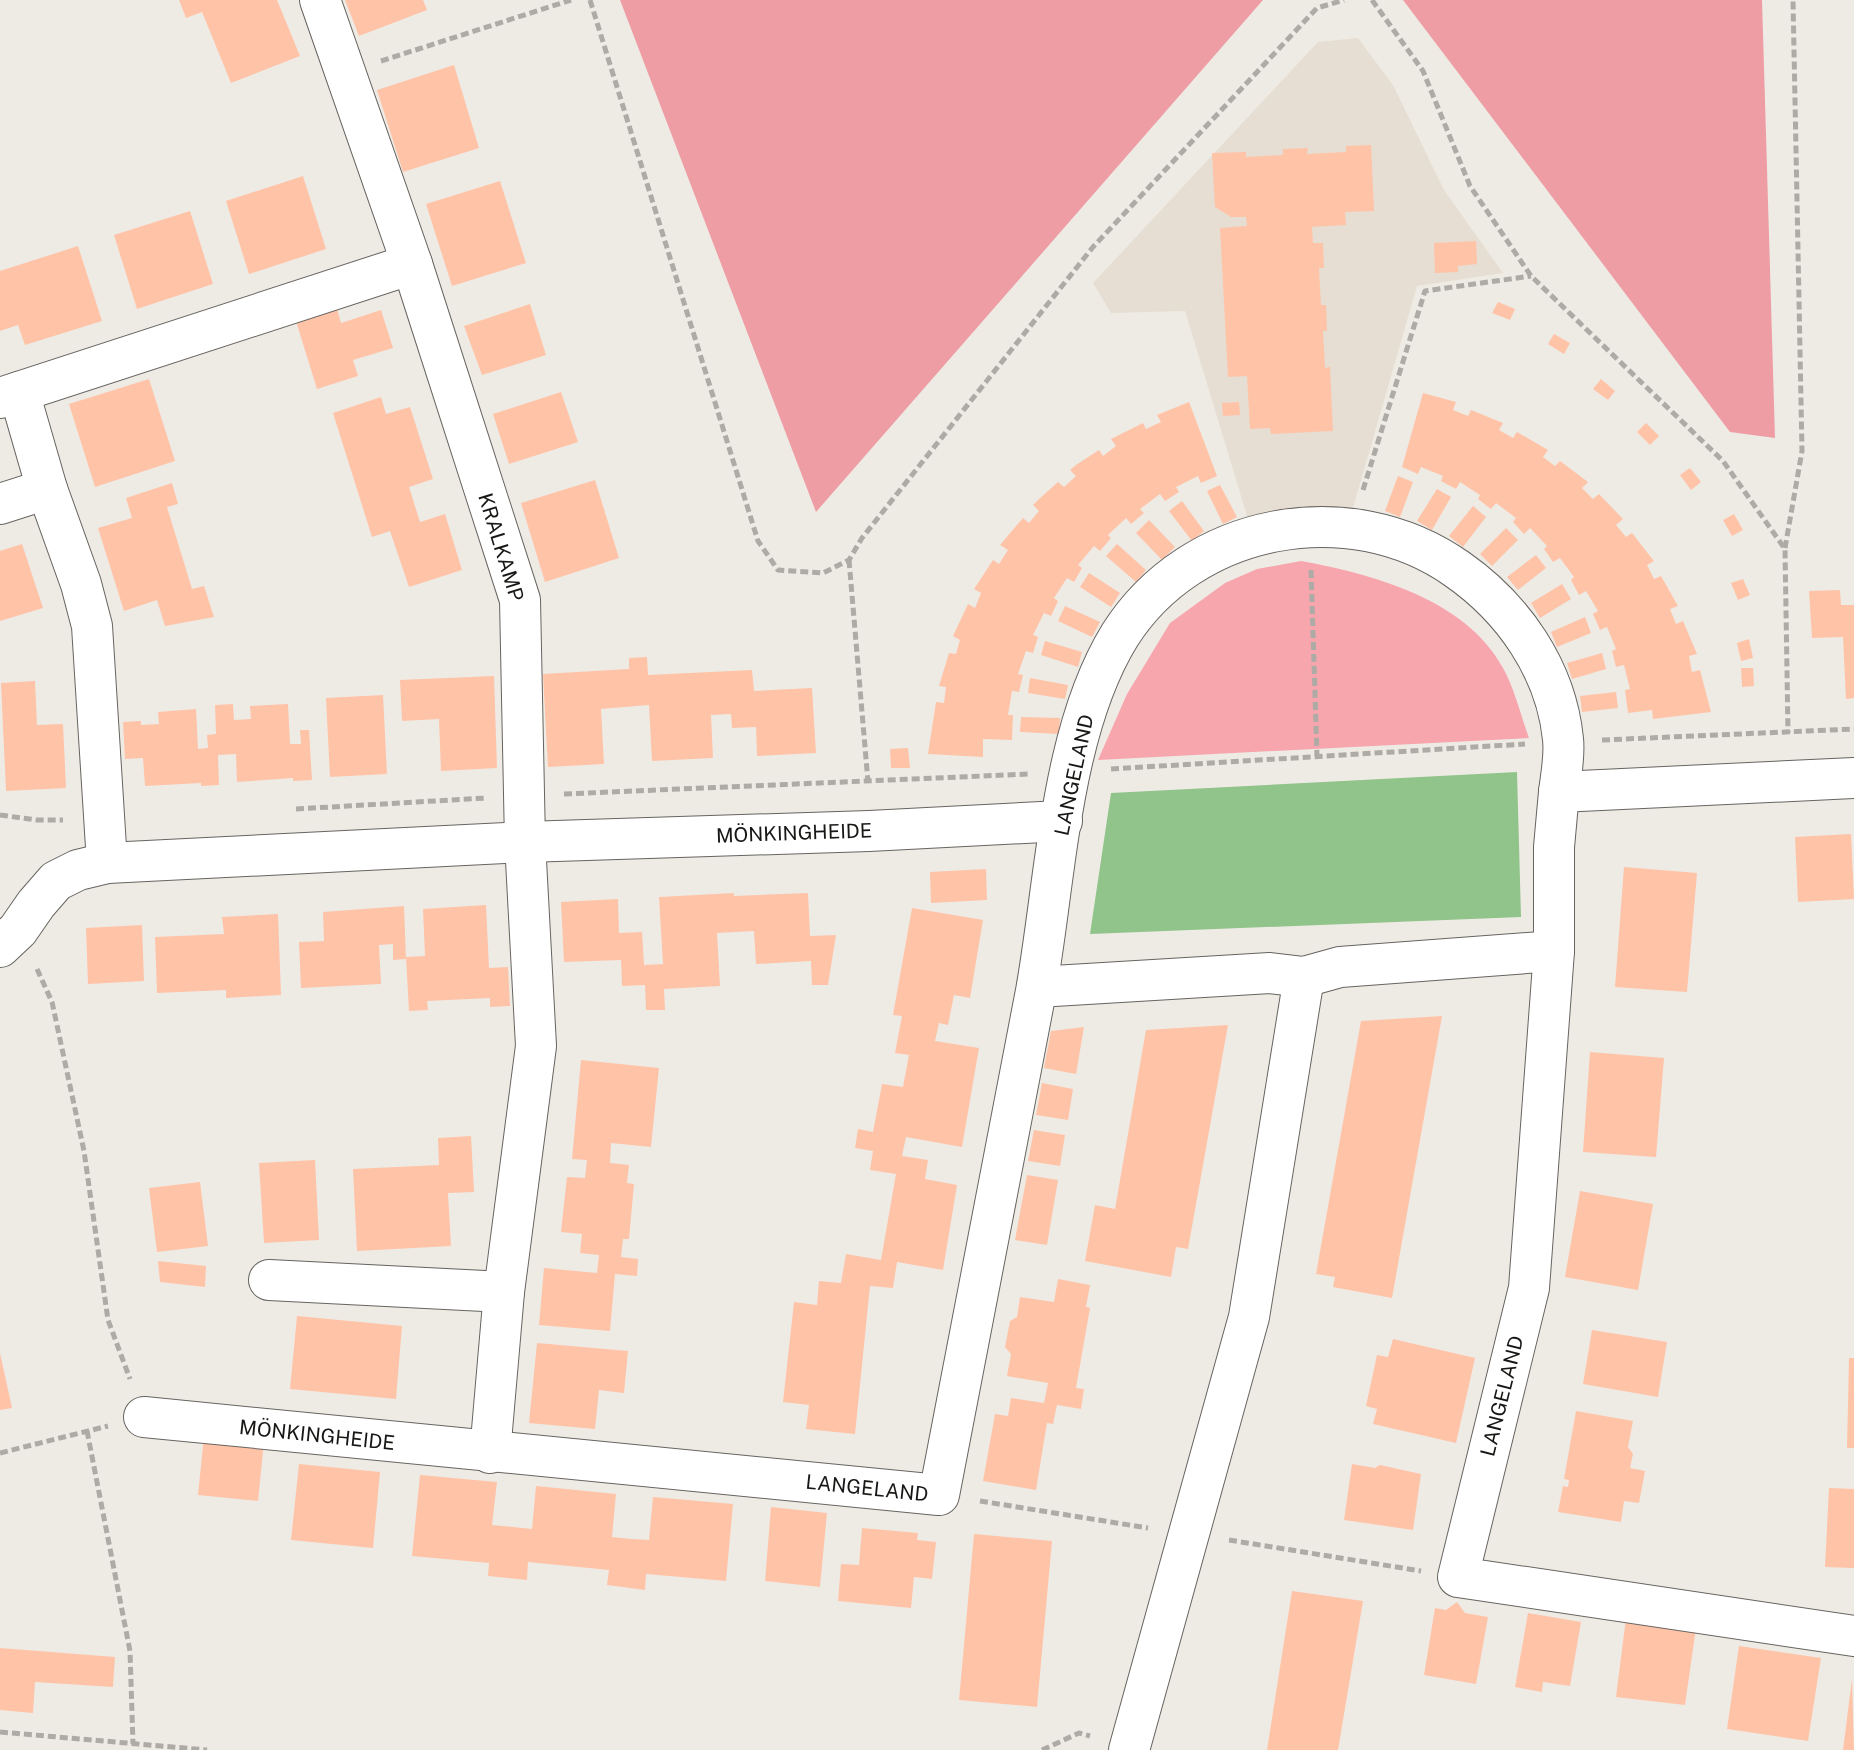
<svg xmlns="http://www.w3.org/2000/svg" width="1854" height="1750" font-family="'Public Sans',sans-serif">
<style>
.built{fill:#e6ded2}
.green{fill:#f7a6ae}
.forest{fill:#ee9da5}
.water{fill:#91c48a}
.building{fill:#ffc3a8}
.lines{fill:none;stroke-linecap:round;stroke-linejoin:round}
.minor-casing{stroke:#676460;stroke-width:42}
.path{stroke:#aeaba6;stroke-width:5;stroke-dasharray:8 4;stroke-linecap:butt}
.minor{stroke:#fff;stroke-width:40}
.labels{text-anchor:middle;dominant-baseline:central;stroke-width:8;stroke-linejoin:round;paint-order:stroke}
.street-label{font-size:20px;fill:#181715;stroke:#fff}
</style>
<rect width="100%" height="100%" fill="#eeebe5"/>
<polygon class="built" points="1358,38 1393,85 1444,190 1503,273 1417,286 1353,508 1303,508 1248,519 1185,311 1111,313 1093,283 1318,42"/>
<path class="green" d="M1301,561C1372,574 1466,599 1503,668C1515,690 1521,716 1529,738L1098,760L1127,694L1170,623L1225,583L1257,569Z"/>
<g class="forest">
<polygon points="620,0 1263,0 816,512"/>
<polygon points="1403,0 1762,0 1775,438 1730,432"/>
</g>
<polygon class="water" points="1517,772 1521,917 1090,934 1111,793"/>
<g class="building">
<polygon points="179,0 277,0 300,56 231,83 202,12 186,18"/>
<polygon points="345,0 423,0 427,10 359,36"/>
<polygon points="454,65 479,148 403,172 377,90"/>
<polygon points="1371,145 1374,211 1345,212 1346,225 1312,227 1313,243 1323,243 1324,268 1319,268 1321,305 1326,305 1327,331 1323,331 1325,368 1330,367 1333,431 1271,434 1270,428 1250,429 1247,376 1228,377 1220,228 1247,226 1246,217 1231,217 1215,207 1212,153 1246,152 1246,157 1283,155 1283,149 1308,148 1307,154 1346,152 1346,146"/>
<polygon points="303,176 326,249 249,274 226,201"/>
<polygon points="500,181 526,263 452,286 426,204"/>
<polygon points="190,211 213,284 137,309 114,235"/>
<polygon points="1476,241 1477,264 1458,266 1458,272 1435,273 1434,243"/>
<polygon points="78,246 102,321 25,345 18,325 0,331 0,271"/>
<polygon points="1498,302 1515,309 1510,320 1492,313"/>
<polygon points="530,304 546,355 482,375 464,326"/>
<polygon points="336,305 341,323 381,310 393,348 353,360 358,376 317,389 295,318"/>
<polygon points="1554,334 1570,343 1564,354 1548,344"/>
<polygon points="149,379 175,461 95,487 69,404"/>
<polygon points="1601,379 1615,391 1608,400 1593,389"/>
<polygon points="561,392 578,442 509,464 493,414"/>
<polygon points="1423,393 1456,402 1453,410 1468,416 1471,410 1503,423 1499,430 1513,438 1517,432 1548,450 1543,457 1555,466 1560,461 1588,482 1582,488 1593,499 1599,494 1623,519 1616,525 1626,537 1632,533 1650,556 1654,561 1647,565 1654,579 1661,576 1678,606 1670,609 1676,624 1683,621 1697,654 1689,656 1692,672 1700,670 1711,712 1653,719 1652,710 1628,713 1625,690 1630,689 1624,665 1616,667 1612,651 1616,649 1607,627 1600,630 1593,614 1598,611 1586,591 1579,595 1571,580 1574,577 1560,558 1553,562 1544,549 1547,546 1530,528 1524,534 1513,522 1516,518 1496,503 1491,509 1478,499 1480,495 1460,482 1456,489 1441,481 1443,476 1421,467 1418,474 1402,467"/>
<polygon points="381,397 386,414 410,407 433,479 409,487 420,522 445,514 462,570 409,587 390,531 372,537 333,413"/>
<polygon points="1189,402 1217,476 1201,483 1198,476 1176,487 1179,492 1165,501 1160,494 1140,509 1144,513 1131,524 1126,518 1108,535 1111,538 1100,551 1094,546 1078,565 1082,568 1074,582 1067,578 1054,598 1058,601 1051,616 1044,613 1033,635 1038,637 1033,653 1026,651 1018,674 1023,675 1019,692 1012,691 1008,715 1013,715 1012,740 983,739 983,757 928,754 936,702 944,703 946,687 939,686 949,653 956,654 960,640 953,636 968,604 975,608 981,593 974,589 978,583 993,560 999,564 1008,550 1000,545 1023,518 1029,523 1039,511 1033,505 1039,499 1058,482 1064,487 1076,476 1070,470 1076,465 1099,450 1103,456 1116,446 1111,439 1143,423 1146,429 1161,422 1157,415"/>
<polygon points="1239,402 1240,415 1223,416 1222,403"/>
<polygon points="1646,423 1659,436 1650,445 1637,432"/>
<polygon points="1690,468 1701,482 1691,490 1680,475"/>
<polygon points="1398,476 1413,482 1400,517 1385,511"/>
<polygon points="595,480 619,558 545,582 521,503"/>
<polygon points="172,483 178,504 167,507 192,589 204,586 214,617 165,626 157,600 124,611 98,528 132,518 126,498"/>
<polygon points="1220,485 1237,517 1223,524 1207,491"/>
<polygon points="1437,489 1451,497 1432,530 1417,521"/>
<polygon points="1182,501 1204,531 1192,541 1169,511"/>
<polygon points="1473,506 1486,517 1463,547 1449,536"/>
<polygon points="1734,514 1743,530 1732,536 1723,520"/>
<polygon points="1149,520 1175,547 1162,560 1136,533"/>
<polygon points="1506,528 1518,540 1492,566 1480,554"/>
<polygon points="22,544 43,608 0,621 0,551"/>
<polygon points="1117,544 1146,570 1136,582 1106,556"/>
<polygon points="1536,555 1546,568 1518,590 1507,577"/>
<polygon points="1089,573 1120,593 1111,607 1080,587"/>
<polygon points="1743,579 1750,595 1738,600 1731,583"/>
<polygon points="1562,584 1571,599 1540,618 1531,603"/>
<polygon points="1840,590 1841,605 1854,605 1854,698 1846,699 1843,637 1812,638 1809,591"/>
<polygon points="1065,606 1100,622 1092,637 1058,621"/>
<polygon points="1585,617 1591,633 1557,647 1551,632"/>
<polygon points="1749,639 1753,658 1741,661 1737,643"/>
<polygon points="1045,641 1082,652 1078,667 1041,655"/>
<polygon points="1602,653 1606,669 1572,679 1567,663"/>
<polygon points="647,657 648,675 752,670 754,691 812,688 816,753 757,756 756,727 732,728 731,714 711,715 713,758 652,761 649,705 601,709 604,764 548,767 543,674 629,669 629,658"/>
<polygon points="1741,668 1753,668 1754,686 1742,687"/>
<polygon points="494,676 497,768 441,771 439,719 402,721 400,680"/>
<polygon points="1030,678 1068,685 1065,699 1028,693"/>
<polygon points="35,681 37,725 63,724 66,788 6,791 1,683"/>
<polygon points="1616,692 1618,708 1582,712 1580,696"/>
<polygon points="383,695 387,774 330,777 326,698"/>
<polygon points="233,704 234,720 251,719 250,706 288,704 290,744 301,744 300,730 309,730 312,780 293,781 293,778 237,782 236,754 218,755 219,785 201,786 201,783 145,786 143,758 125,759 123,722 141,721 141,725 159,724 158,712 196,709 198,749 208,748 207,735 216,734 215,705"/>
<polygon points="1021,717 1060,718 1059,734 1020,732"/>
<polygon points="908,748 910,768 891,768 890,749"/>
<polygon points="1851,834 1854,899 1798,902 1795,837"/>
<polygon points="1624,867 1697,873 1687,992 1615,987"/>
<polygon points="986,869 987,900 931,903 930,872"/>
<polygon points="734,893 734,896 808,893 810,936 836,935 828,985 812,985 811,961 756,964 754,931 717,933 720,986 664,989 665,1010 646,1010 645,985 622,986 621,960 564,962 561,902 618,899 619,933 642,932 644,965 663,964 659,897"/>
<polygon points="486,905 489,968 508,967 510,1006 490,1007 490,998 427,1001 428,1010 409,1011 406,957 425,956 423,909"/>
<polygon points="404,906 406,959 393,960 393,944 379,945 381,984 301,988 299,942 324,941 323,912"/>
<polygon points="912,908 983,920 970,998 954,995 948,1025 939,1023 935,1041 979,1048 962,1147 906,1137 902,1156 928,1160 925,1179 957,1185 943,1270 897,1262 893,1288 870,1286 855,1434 806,1429 809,1405 783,1402 794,1302 817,1305 819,1281 841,1283 846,1254 881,1260 896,1174 870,1170 873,1151 855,1148 858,1129 873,1132 882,1084 903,1087 909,1055 895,1053 902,1016 893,1015"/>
<polygon points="278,914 281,995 226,998 226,990 157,993 155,937 224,934 222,917"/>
<polygon points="142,925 144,981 88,984 86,928"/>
<polygon points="1442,1016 1392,1298 1333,1287 1335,1277 1316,1274 1361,1021"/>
<polygon points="1228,1025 1188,1249 1176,1247 1171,1277 1085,1261 1095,1205 1115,1209 1146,1030"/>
<polygon points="1084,1027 1076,1074 1044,1068 1051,1031"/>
<polygon points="1590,1052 1664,1058 1656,1157 1583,1152"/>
<polygon points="581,1060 659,1068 651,1147 611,1143 610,1163 629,1165 627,1183 634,1184 629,1239 623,1239 621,1257 638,1259 637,1276 615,1274 610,1331 539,1325 544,1268 597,1273 599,1255 580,1253 582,1234 561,1232 567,1177 585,1178 587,1160 572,1159"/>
<polygon points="1042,1083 1073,1089 1068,1120 1036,1115"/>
<polygon points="1034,1130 1065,1135 1060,1166 1028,1161"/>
<polygon points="471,1136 474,1192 448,1193 451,1246 357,1251 353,1169 439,1165 438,1138"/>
<polygon points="315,1160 319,1240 264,1243 259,1163"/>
<polygon points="1027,1175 1058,1180 1047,1245 1015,1240"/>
<polygon points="200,1182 208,1246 157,1252 149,1188"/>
<polygon points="1580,1191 1653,1204 1638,1290 1565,1277"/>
<polygon points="158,1261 206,1266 205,1287 160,1282"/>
<polygon points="1058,1279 1090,1285 1086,1307 1090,1308 1076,1388 1084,1389 1081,1409 1057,1405 1053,1424 1047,1423 1036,1490 983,1481 995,1414 1008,1416 1011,1398 1044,1403 1048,1383 1007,1376 1011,1354 1005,1347 1010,1321 1017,1317 1020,1297 1054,1302"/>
<polygon points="297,1316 402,1326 396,1399 290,1389"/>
<polygon points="1592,1330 1667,1342 1658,1397 1583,1384"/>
<polygon points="1393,1339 1475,1358 1456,1443 1373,1424 1377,1409 1366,1406 1377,1355 1388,1357"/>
<polygon points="537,1343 628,1351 624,1393 599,1390 595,1429 529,1423"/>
<polygon points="0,1353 12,1408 0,1410"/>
<polygon points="1849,1358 1854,1358 1854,1448 1847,1448"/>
<polygon points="1576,1411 1633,1421 1628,1447 1633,1454 1630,1468 1645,1471 1639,1503 1624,1501 1621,1522 1558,1512 1563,1486 1568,1487 1569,1480 1564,1479"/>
<polygon points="204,1436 264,1442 258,1501 198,1495"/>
<polygon points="299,1464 380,1472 373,1548 291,1540"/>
<polygon points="1352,1464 1375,1468 1380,1465 1421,1474 1413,1530 1344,1520"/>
<polygon points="420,1475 497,1482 492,1525 523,1528 532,1529 536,1486 616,1494 612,1537 631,1539 649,1540 653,1497 733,1504 726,1581 646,1574 645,1590 607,1585 609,1570 528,1562 527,1580 488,1576 489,1563 412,1556"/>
<polygon points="1829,1488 1854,1489 1854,1568 1825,1567"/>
<polygon points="771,1507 827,1513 820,1587 765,1581"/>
<polygon points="862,1528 918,1533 917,1540 936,1542 932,1579 914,1577 911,1608 838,1601 841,1564 859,1565"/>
<polygon points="974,1534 1052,1541 1037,1707 959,1700"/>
<polygon points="1292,1591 1363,1601 1338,1750 1267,1750"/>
<polygon points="1457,1602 1465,1613 1488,1617 1476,1684 1424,1675 1435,1608 1446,1610"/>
<polygon points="1528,1613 1581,1622 1570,1686 1543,1682 1542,1692 1515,1687"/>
<polygon points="1626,1618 1696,1628 1685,1705 1616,1697"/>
<polygon points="1739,1646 1821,1658 1808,1741 1727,1729"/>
<polygon points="0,1648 115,1657 113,1687 35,1682 33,1713 0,1710"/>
<polygon points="1852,1679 1854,1750 1843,1750"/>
</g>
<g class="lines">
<defs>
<g id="minor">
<polyline points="320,0 412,264 520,600 525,842 536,1046 504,1292 490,1453"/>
<polyline points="19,392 47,489 81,584 92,626 107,863"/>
<polyline points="0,398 412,264"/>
<polyline points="0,504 47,489"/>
<polyline points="1854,778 1559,792 1554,847 1554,951 1529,1288 1458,1577 1854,1636"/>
<polyline points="0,947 18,930 36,904 56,881 78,870 107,863 525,842 869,831 1062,821"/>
<polyline points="1037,987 1270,973 1304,977 1340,967 1554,951"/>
<polyline points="269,1280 504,1292"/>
<path d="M144,1417L939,1495C972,1327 1005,1159 1036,991C1056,879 1060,732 1120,635C1191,523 1349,493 1457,569C1513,608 1556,669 1563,739C1565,756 1561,775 1559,792"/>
<polyline points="1129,1750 1249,1317 1304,977"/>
</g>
</defs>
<use href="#minor" class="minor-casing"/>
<g class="path">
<polyline points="590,0 758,541 778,570 823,573 849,560 862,538 1093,247 1317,8 1344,0"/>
<polyline points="1372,0 1423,71 1470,186 1531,276 1723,461 1785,549 1788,733"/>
<polyline points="381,61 571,0"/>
<polyline points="1363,490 1425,291 1531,276"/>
<polyline points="1785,548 1802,451 1793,0"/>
<polyline points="849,560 868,782"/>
<polyline points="1311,570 1317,756"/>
<polyline points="1602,740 1854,729"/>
<polyline points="1111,769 1525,744"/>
<polyline points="564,794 1029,774"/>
<polyline points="296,809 486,798"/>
<polyline points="0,815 37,820 63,820"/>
<polyline points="37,969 52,1002 84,1151 108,1320 130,1379"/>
<polyline points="87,1431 130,1651 133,1744"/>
<polyline points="0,1453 108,1426"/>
<polyline points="980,1501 1148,1528"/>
<polyline points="1229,1540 1421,1571"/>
<polyline points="0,1732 207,1750"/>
<polyline points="1042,1750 1079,1733 1090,1736"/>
</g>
<use href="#minor" class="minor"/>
</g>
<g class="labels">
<g class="street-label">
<text transform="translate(501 547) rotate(73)">KRALKAMP</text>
<text transform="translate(1074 775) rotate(-78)">LANGELAND</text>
<text transform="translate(794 833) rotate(-2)">MÖNKINGHEIDE</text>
<text transform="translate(1502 1396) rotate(-76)">LANGELAND</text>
<text transform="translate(317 1435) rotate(6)">MÖNKINGHEIDE</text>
<text transform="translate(867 1488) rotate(6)">LANGELAND</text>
</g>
</g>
</svg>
